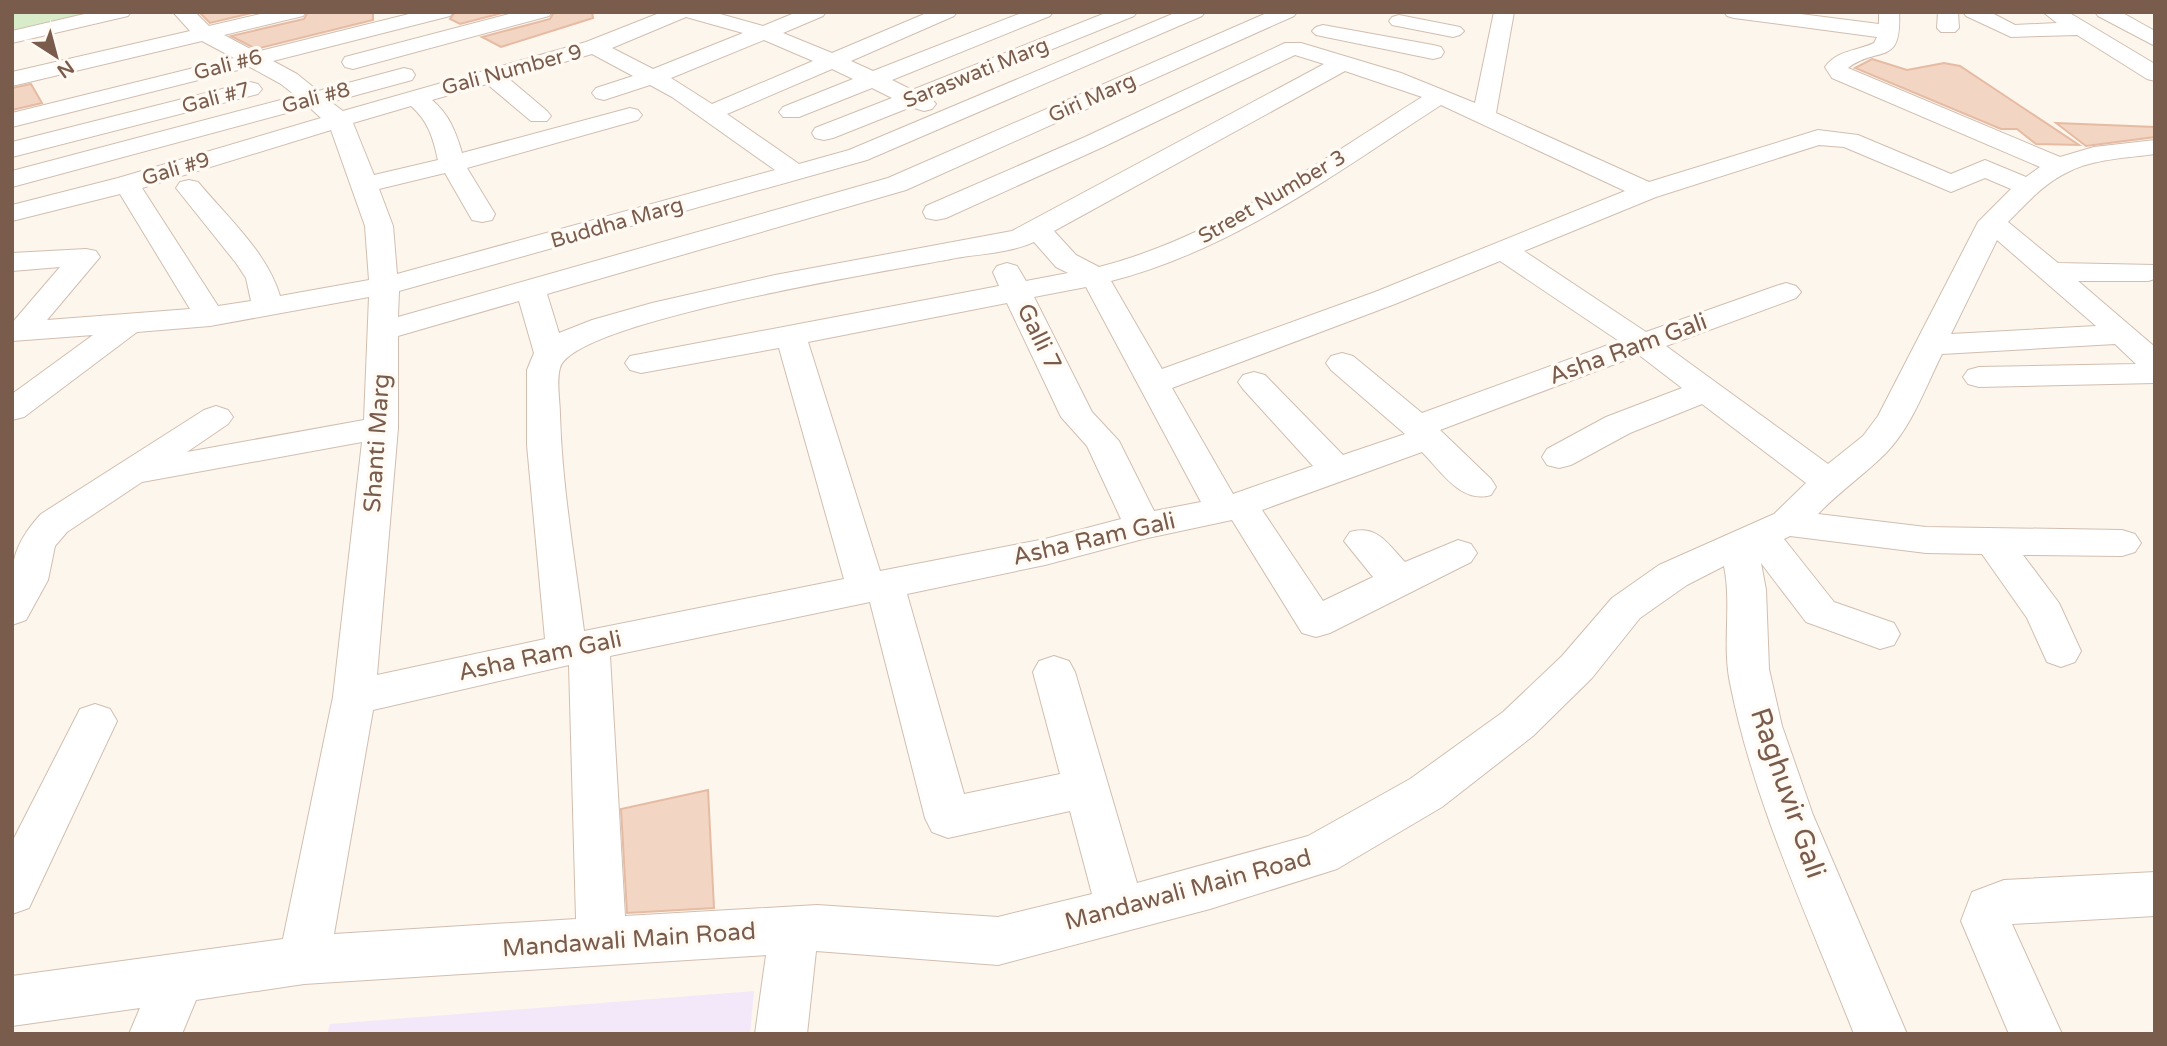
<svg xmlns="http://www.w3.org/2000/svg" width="2167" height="1046" font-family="'Varela Round',sans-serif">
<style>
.education{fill:#f3e8fa}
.green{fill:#d8ecc9}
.building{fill:#f3d5c3;stroke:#e6bba3;stroke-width:2}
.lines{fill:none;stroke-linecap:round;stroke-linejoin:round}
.minor-casing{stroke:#d1beb0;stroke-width:2}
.minor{fill:#fff;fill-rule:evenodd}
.labels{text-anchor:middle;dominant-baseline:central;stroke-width:7;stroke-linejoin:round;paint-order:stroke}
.far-street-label{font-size:21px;fill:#7a5c4d;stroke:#fffaf3}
.street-label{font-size:24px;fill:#7a5c4d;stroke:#fffaf3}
.near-street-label{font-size:28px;fill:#7a5c4d;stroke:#fffaf3}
</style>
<rect width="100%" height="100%" fill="#fdf6ec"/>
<polygon class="education" points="754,991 750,1034 327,1034 330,1024"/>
<polygon class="green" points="12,12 105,12 12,31"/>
<g class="building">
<polygon points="199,12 256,12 210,23"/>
<polygon points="308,12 373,12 373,20 256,49 231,36 304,19"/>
<polygon points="455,12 506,12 460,24 450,19"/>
<polygon points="554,12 592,12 593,18 501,47 482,37 550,19"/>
<polygon points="1872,59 1907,70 1944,63 1960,66 2079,145 2036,144 2017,129 2001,129 1855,68"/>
<polygon points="31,84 42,103 12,110 12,88"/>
<polygon points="2056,123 2155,127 2155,137 2086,146"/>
<polygon points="708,790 714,908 627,913 621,809"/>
</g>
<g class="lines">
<defs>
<g id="minor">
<polygon points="93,12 131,12 128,16 12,43 12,31"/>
<path d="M173,12H195L209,26L269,12H306L303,16L224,35L256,52L417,12H453L450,16L273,61L297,74L318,91L404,68L412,70L415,75L412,80L331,102L343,111L586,42L662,12H713L763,26L797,12H826L823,16L783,33L832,53L929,12H957L954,16L851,61L873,71L1024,12H1053L1050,16L892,80L912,90L1108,12H1137L1134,16L931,98L936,104L932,109L924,111L911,107L833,138L824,140L815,138L812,133L815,128L892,98L872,88L799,117H783L779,112L783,107L853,79L832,69L727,114L799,164L849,150L1177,12H1205L1202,16L867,160L399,291L398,317L888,178L1269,12H1297L1294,16L906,190L547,294L559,333L592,320L652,303L775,275L1012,231L1324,64L1295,55L1103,147L946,218L936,220L926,218L923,212L926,206L1085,137L1285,43H1301L1401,73L1475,103L1494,12H1514L1496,113L1649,182L1818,130L1858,135L1951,174L1985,160L2026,177L2040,167L1832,78L1825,67C1837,50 1857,51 1874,43L1877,37L1734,18L1727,16L1724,12H1785L1879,24V12H1899C1902,68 1878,45 1848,68L2060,157L2094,147L2155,140V154C2127,158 2093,159 2068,172C2044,183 2026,204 2008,222L2058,263L2155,265V279L2148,281H2078L2155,347V383L1979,387L1968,384L1963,377L1968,370L1979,367L2136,364L2115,344L1942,354C1926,386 1912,426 1886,453C1865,474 1839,492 1818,514L1926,527L2122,530L2135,534L2141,543L2135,552L2122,556L2023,555L2059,603L2081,651L2075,662L2061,667L2047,662L2027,618L1982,554L1926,553L1790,536L1784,539L1834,602L1894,623L1900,634L1894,645L1880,649L1806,622L1761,563L1766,590L1769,669L1782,726L1813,815L1907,1034H1854C1809,918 1754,805 1730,683C1722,644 1732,605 1724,566L1687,585L1640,618L1592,678L1533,736L1442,807L1337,869L1210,909L998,965L816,951L807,1034H755L766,955L304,984L196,1000L182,1034H129L140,1008L12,1026V976L283,939L333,697L362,442L142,482L67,532L55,546L48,580L26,620L12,625C12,575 5,553 41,514L204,410L216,406L228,410L233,417L228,424L187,452L364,420L369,297L210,326L137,332L24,417L12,420V394L93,335L12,341V323L60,267L12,271V253L86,249L96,251L100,257L47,320L190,309L120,194L12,221V205L118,178L321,118L309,107L12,187V171L296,96L281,84L250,67L12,127V113L234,58L202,41L12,86V72L190,31ZM686,17L743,33L653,69L612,48ZM764,40L813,61L712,104L671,78ZM592,54L633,76L596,88L592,93L596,98L604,100L650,85L672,97L775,170L397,274L393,226L379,189L445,173L472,220L482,222L492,220L495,214L467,168L638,120L642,115L638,110L630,108L462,153C456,132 449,114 432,100L487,84L531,121H547L551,116L547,111L508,78ZM1345,71L1422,97C1320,161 1217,237 1099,267L1076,255L1054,231ZM1441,105L1625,191L1375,292L1162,369L1111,281C1233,250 1337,172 1441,105ZM411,106C428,121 433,137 438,160L374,175L353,123ZM331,130L365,226L369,280L280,296C267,252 227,217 198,182L189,180L180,182L176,188L236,263L246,278L251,301L218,306L142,188ZM1819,145L1844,147L1951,192L1985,178L2011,189L1978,222L1878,416L1863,436L1828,464L1666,346L1796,298L1801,292L1796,286L1786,283L1776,286L1646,332L1524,251L1656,197ZM1997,240L2096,326L1951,334ZM1034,242L1056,267L1068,273L1026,281L1017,266L1007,263L997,266L993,272L999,286L630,356L625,363L630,370L641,373L779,348L844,579L584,631C575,559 562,487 560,415C560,401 556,382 560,368C572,321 894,270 951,259C977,254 1010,253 1034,242ZM1500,261L1619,341L1422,413L1353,356L1342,353L1331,356L1326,363L1331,370L1405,434L1343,455L1265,375L1254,372L1243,375L1238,382L1243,389L1313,466L1233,494L1172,388L1395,304ZM1086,287L1201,502L1154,511L1119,441L1092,412L1034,297ZM519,301L534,353L527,370V445L545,639L377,675L398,428V336ZM1007,303L1061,417L1087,446L1121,519L1045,539L880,571L808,342ZM1639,355L1682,388L1606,417L1547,449L1542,457L1547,465L1559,468L1571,465L1630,433L1702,404L1806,483L1774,514L1659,565L1612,598L1562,656L1503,712L1410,779L1308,836L1137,883L1075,672L1069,661L1054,656L1039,661L1033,672L1060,774L964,794L907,594L1045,565L1143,539L1232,520L1302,633L1316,637L1330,633L1471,562L1477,553L1471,544L1458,540L1405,562C1388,544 1377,524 1350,532L1344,541L1373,577L1323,601L1262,510L1422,452C1442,472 1461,504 1491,495L1496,487L1491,479L1440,430ZM870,602L925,818L932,832L948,838L1070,811L1092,894L998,917L817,905L625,916L610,656ZM569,665L576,919L334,934L373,710Z"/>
<polygon points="517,12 552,12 549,16 353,69 345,67 342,62 345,57"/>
<polygon points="1938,12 1958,12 1959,28 1955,32 1941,32 1937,28"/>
<polygon points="1963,12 1990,12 2015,25 2057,23 2043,12 2068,12 2155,64 2155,81 2147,79 2077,35 2011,37 1966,16"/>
<polygon points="2095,12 2121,12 2155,31 2155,46 2098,16"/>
<polygon points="1399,15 1460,27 1464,31 1460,35 1453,37 1392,25 1389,21 1392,17"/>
<polygon points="1323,25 1433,45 1441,47 1444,52 1441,57 1433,59 1316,35 1312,31 1316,27"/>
<polygon points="250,82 258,84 262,89 258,94 12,157 12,142"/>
<polygon points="95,704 110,709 117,721 29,908 12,914 12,842 80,709"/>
<polygon points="2155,872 2155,916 2012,924 2062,1034 2009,1034 1961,921 1972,892 2004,880"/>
</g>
</defs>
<use href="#minor" class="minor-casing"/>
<use href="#minor" class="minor"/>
</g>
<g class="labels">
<g class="far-street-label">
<text transform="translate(228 65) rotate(-14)">Gali #6</text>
<text transform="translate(512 70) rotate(-15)">Gali Number 9</text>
<text transform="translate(976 73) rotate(-22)">Saraswati Marg</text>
<text transform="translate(216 98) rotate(-15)">Gali #7</text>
<text transform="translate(316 98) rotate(-15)">Gali #8</text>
<text transform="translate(1092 98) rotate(-24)">Giri Marg</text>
<text transform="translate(176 169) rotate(-17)">Gali #9</text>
<text transform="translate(1272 197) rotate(-30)">Street Number 3</text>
<text transform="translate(617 223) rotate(-16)">Buddha Marg</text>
</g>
<g class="street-label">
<text transform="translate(1039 337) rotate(64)">Galli 7</text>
<text transform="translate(1628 349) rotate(-20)">Asha Ram Gali</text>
<text transform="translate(377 443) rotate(-86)">Shanti Marg</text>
<text transform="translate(1094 539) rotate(-13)">Asha Ram Gali</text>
<text transform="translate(540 656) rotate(-12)">Asha Ram Gali</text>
<text transform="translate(1188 890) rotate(-15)">Mandawali Main Road</text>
<text transform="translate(629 940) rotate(-4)">Mandawali Main Road</text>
</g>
<g class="near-street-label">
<text transform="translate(1788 793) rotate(71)">Raghuvir Gali</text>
</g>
</g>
<rect width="2167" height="1046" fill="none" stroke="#7a5c4d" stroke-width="28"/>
<g transform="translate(56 56) rotate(144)" stroke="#fffaf3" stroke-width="5" paint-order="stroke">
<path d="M0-5L12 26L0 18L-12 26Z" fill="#7a5c4d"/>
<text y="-10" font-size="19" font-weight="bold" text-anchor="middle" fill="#7a5c4d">N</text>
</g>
</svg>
